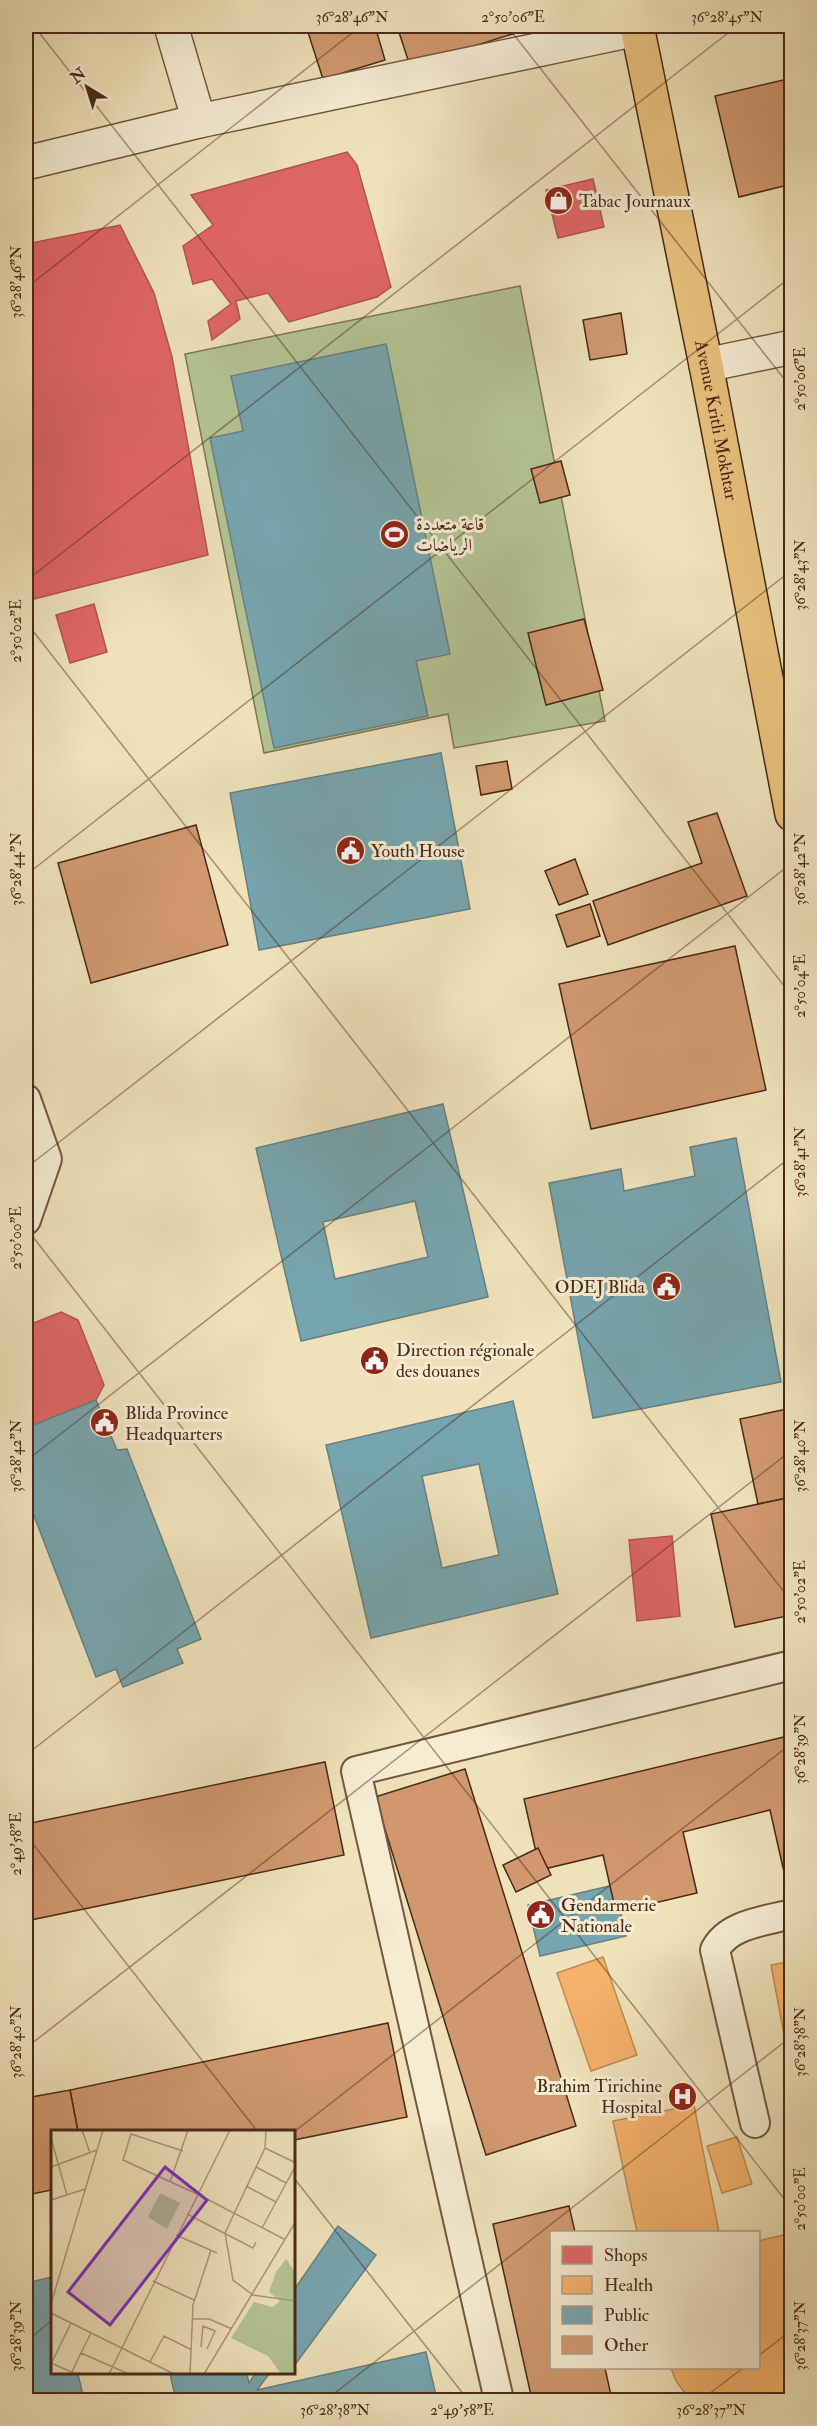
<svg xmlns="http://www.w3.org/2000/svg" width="817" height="2426" font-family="'IM FELL Double Pica',Amiri,serif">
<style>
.green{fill:#b4c494;stroke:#7f7656;stroke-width:1.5}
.shops{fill:#e06666;stroke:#b3544e;stroke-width:1.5}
.health{fill:#f6b26b;stroke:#c28952;stroke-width:1.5}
.public{fill:#76a5af;stroke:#698081;stroke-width:1.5;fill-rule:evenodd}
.building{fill:#d1986f;stroke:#4a2917;stroke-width:1.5}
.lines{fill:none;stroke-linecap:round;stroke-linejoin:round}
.service-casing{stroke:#735740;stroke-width:32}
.minor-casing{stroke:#735740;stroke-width:36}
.primary-casing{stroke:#4a2917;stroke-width:36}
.service{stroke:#f5ecd3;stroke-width:28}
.minor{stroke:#f5ecd3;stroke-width:33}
.primary{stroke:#e8c17e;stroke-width:33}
.ticks{fill:none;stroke:#4a2917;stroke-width:1.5;stroke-opacity:0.45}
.labels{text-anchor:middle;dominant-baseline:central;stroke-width:6;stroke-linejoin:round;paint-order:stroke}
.poi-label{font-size:18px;fill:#4a2917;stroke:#f5ecd3;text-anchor:start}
.street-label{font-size:18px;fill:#4a2917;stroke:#f5ecd3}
.inset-road{fill:none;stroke:#ad9879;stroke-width:1.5}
.view{fill:#7b2cbf;fill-opacity:0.15;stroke:#7b2cbf;stroke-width:3}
.inset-edge{fill:none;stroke:#4a2917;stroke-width:3}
.neatline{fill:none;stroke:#4a2917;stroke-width:2}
.ticks-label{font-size:15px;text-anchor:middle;fill:#4a2917}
</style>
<rect width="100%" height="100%" fill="#efe2bb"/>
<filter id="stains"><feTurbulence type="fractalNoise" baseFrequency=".00333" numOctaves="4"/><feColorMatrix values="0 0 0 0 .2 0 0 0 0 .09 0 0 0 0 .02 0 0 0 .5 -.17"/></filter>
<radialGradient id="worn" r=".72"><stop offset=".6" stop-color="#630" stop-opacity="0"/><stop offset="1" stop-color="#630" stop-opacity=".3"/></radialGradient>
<polygon class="green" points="520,286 605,721 454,748 448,714 264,753 185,354"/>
<g class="shops">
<polygon points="347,152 357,165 391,287 377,297 289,322 268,293 236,301 240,319 212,340 208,321 231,304 212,279 193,284 183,246 213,225 191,195"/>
<polygon points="593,179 604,227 558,238 546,190"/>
<polygon points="120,225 154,293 172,357 208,555 26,601 26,244"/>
<polygon points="94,604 107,652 70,663 56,615"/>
<polygon points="61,1312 78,1320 104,1385 96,1400 26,1428 26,1326"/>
<polygon points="672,1536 680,1616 637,1621 629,1540"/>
</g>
<g class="health">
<polygon points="603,1957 637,2055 591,2071 557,1973"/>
<polygon points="792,1961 792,2055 788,2056 771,1965"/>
<polygon points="694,2105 719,2232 637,2232 613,2121"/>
<polygon points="737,2137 752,2184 722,2193 707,2146"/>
<polygon points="792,2233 792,2399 690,2400 676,2381 671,2368 758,2368 758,2241"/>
</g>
<g class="public">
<polygon points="386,344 450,654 416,661 428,716 274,748 210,438 243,431 231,376"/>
<polygon points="441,753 470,909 259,950 230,793"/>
<path d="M443,1104L488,1297L301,1341L256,1148ZM415,1201L428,1257L335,1279L323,1222Z"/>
<polygon points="736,1138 781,1382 593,1418 549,1183 621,1169 624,1191 695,1176 690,1147"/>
<polygon points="96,1400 117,1450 127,1449 201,1639 177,1649 183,1663 123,1687 116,1669 96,1677 26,1495 26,1428"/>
<path d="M513,1401L558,1594L371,1638L326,1445ZM479,1464L499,1555L442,1568L422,1476Z"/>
<polygon points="614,1885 626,1936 540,1956 528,1905"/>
<polygon points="338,2226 376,2255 294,2366 294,2290"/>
<polygon points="52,2277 52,2374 78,2374 84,2400 29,2400 26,2385 26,2283"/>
<polygon points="426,2352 437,2400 176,2400 170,2374 247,2374 249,2383 255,2374 269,2374 257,2390"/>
</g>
<g class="building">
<polygon points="306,26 375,26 385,60 323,79"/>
<polygon points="397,26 538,26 410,66"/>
<polygon points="792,78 792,184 739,197 715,96"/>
<polygon points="621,313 627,354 590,360 583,320"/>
<polygon points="561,461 570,495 540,503 531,469"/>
<polygon points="584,619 603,690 546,705 528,633"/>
<polygon points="507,761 512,789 481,795 476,766"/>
<polygon points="717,813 747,896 608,945 593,901 702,863 688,822"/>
<polygon points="196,825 228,945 91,983 58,863"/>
<polygon points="575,859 588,894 559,905 545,871"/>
<polygon points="590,904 600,936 567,947 556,915"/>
<polygon points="735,946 766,1090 591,1129 559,984"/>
<polygon points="792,1408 792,1497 758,1504 740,1419"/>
<polygon points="792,1497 792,1615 735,1627 711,1514"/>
<polygon points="792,1735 792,1870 784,1872 770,1810 683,1832 697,1893 616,1912 603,1855 540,1870 524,1799"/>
<polygon points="325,1762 344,1855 26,1921 26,1824"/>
<polygon points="465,1769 576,2126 486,2155 375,1797"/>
<polygon points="538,1848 551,1875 516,1892 503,1865"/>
<polygon points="388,2023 407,2117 294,2140 294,2132 78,2132 70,2090"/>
<polygon points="70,2090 78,2132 52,2132 52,2190 26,2195 26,2098"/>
<polygon points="569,2206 575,2232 552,2232 552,2368 605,2368 612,2400 532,2400 493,2224"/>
</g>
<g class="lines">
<defs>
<g id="service">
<polyline points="26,1099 47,1159 26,1220"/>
<path d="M755,2123L715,1950C728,1924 765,1921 792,1914"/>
<polyline points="499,2400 356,1771 792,1665"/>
</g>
<g id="minor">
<polyline points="171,26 199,121"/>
<polyline points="26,163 199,121 637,29"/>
<polyline points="706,365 792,347"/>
</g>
<g id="primary">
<path id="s1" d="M637,26L706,365L792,814"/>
</g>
</defs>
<use href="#service" class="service-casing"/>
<use href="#minor" class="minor-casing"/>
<use href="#primary" class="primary-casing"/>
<use href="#service" class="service"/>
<use href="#minor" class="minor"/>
<use href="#primary" class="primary"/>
</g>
<path class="ticks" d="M34,26L792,996M507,26L792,389M26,288L361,26M26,581L737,26M26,622L792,1602M26,875L792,276M26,1168L792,570M26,1228L792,2209M26,1461L792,863M26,1755L792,1156M26,1835L258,2132M26,2048L792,1450M294,2132L792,1743M294,2178L468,2400M26,2342L52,2320M758,2356L792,2330M326,2400L792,2036M701,2400L743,2368"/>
<defs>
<symbol id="shop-disc" viewBox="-11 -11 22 22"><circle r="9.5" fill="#8f2418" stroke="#f5ecd3"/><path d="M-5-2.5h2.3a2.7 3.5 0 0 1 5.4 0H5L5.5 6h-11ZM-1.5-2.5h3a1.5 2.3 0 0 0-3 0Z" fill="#fff"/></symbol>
<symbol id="stadium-disc" viewBox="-11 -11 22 22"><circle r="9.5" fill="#8f2418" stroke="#f5ecd3"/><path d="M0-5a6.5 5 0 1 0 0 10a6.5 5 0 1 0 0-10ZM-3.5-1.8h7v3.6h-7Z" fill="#fff"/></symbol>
<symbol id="civic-disc" viewBox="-11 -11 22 22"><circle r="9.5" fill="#8f2418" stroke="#f5ecd3"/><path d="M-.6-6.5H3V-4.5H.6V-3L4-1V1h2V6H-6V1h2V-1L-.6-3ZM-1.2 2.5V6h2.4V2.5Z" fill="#fff"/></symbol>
<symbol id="hospital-disc" viewBox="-11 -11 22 22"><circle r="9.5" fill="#8f2418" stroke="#f5ecd3"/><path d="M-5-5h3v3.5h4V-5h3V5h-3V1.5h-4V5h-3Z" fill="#fff"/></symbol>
</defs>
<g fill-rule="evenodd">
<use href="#shop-disc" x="542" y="184" width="33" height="33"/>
<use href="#stadium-disc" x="378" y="518" width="33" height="33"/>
<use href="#civic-disc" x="334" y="834" width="33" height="33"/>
<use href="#civic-disc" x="650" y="1270" width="33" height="33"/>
<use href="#civic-disc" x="358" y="1344" width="33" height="33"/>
<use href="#civic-disc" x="88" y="1406" width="33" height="33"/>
<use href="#civic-disc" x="524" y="1898" width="33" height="33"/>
<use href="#hospital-disc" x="666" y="2080" width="33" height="33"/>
</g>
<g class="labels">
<g class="poi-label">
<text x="579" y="201">Tabac Journaux</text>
<text x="416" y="524">قاعة متعددة<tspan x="416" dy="21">الرياضات</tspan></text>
<text x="371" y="851">Youth House</text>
<text x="645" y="1287" text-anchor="end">ODEJ Blida</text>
<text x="396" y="1350">Direction régionale<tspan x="396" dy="21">des douanes</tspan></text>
<text x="125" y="1413">Blida Province<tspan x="125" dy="21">Headquarters</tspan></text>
<text x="561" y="1905">Gendarmerie<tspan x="561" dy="21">Nationale</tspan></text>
<text x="662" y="2086" text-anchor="end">Brahim Tirichine<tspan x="662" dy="21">Hospital</tspan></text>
</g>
<g class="street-label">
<text stroke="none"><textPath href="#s1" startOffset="402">Avenue Kritli Mokhtar</textPath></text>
</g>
</g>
<g transform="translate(51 2130)">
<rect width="244" height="244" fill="#efe2bb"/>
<path d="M109,63L129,73L116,99L97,87ZM235,129L244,142V244H230L217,226L180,208L203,172L222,177L229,171L218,162L225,142Z" fill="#b4c494"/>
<path class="inset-road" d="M31,0L39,23M215,0L214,18L174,103L182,150L202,165L245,171M0,8L16,65M214,18L245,33M132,21L80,4L72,30L146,64M0,37L46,20M205,37L235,53M119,52L137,0M195,56L225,72M146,64L233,109M0,70L34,59M136,84L202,118L205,112M211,98L245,35M125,105L166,123M102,151L143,170M0,174L52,0M0,183L123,244M141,189H158L181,199M150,217L152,196L164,201L156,219M30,223L40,203M99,232L113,206L141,220M0,233L25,244M0,234L20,193M20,244L30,223L78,244M58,244L179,0M139,244L142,175L160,120M153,244L245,91"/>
<path class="view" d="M114,37L156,70L59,195L17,162Z"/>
<rect width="244" height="244" class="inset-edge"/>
</g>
<rect width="817" height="2426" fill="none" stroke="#efe2bb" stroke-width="66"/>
<rect x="550" y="2231" width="210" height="138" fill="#f5ecd3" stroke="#b19e88" stroke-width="1.5"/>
<rect x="562" y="2246" width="30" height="18" fill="#e06666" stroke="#b19e88" stroke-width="1.5"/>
<text x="604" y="2261" font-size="18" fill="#4a2917">Shops</text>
<rect x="562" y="2276" width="30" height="18" fill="#f6b26b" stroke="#b19e88" stroke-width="1.5"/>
<text x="604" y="2291" font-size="18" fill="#4a2917">Health</text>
<rect x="562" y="2306" width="30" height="18" fill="#76a5af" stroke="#b19e88" stroke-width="1.5"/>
<text x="604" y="2321" font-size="18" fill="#4a2917">Public</text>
<rect x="562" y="2336" width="30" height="18" fill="#d1986f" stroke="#b19e88" stroke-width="1.5"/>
<text x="604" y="2351" font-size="18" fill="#4a2917">Other</text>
<g transform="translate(87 87) rotate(322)" stroke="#f5ecd3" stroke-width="4.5" paint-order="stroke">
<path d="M0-4.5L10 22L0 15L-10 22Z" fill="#4a2917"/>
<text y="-9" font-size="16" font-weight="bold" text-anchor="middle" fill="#4a2917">N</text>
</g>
<rect x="33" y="33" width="751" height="2360" class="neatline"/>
<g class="ticks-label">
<text x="352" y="22">36°28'46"N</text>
<text x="513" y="22">2°50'06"E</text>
<text x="727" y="22">36°28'45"N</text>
<text transform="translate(16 282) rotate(-90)" y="5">36°28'46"N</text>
<text transform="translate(800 379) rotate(-90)" y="5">2°50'06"E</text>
<text transform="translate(800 575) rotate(-90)" y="5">36°28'43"N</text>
<text transform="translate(16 631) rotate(-90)" y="5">2°50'02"E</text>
<text transform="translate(16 869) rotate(-90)" y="5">36°28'44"N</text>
<text transform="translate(800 869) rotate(-90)" y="5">36°28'42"N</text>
<text transform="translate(800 986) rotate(-90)" y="5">2°50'04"E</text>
<text transform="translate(800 1162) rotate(-90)" y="5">36°28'41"N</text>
<text transform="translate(16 1238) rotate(-90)" y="5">2°50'00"E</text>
<text transform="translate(16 1456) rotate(-90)" y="5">36°28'42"N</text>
<text transform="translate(800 1456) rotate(-90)" y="5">36°28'40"N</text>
<text transform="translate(800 1592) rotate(-90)" y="5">2°50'02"E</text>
<text transform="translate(800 1749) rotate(-90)" y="5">36°28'39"N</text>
<text transform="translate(16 1844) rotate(-90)" y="5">2°49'58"E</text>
<text transform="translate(16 2042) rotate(-90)" y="5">36°28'40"N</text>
<text transform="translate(800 2042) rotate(-90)" y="5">36°28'38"N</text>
<text transform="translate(800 2199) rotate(-90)" y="5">2°50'00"E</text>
<text transform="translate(16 2336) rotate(-90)" y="5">36°28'39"N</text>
<text transform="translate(800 2336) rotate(-90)" y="5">36°28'37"N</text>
<text x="335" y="2415">36°28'38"N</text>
<text x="462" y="2415">2°49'58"E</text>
<text x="711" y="2415">36°28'37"N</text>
</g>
<rect width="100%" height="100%" filter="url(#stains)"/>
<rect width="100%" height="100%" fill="url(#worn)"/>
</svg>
